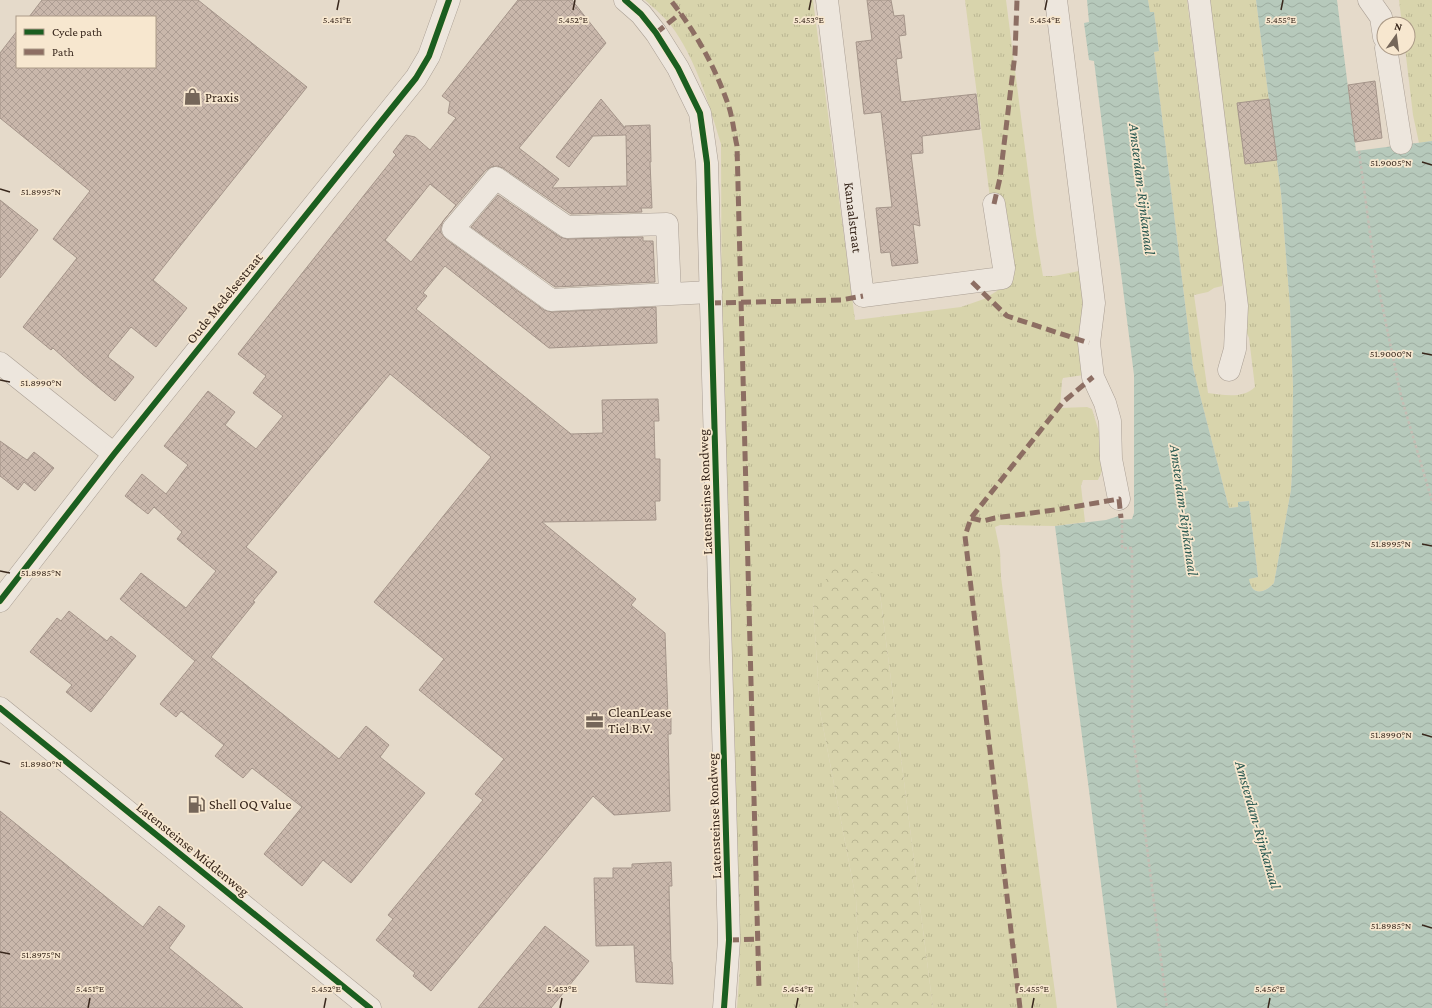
<svg xmlns="http://www.w3.org/2000/svg" width="1432" height="1008" font-family="'Crimson Pro',serif">
<style>
.grass{fill:url(#grass-tufts)}
.forest{fill:url(#forest-crowns)}
.water{fill:url(#water-waves)}
.building{fill:url(#building-cross-hatch);stroke:#a5958a;fill-rule:evenodd}
.lines{fill:none;stroke-linecap:round;stroke-linejoin:round}
.minor-casing{stroke:#aa9f94;stroke-width:23}
.path{stroke:#c5bdb4;stroke-width:2.5;stroke-dasharray:3 2;stroke-linecap:butt}
.minor{stroke:#ede6dd;stroke-width:22}
.quiet{stroke:#8d6e63;stroke-width:5;stroke-dasharray:10 5;stroke-linecap:butt}
.cycleway-casing{stroke:#f7e7cf;stroke-width:8}
.cycleway{stroke:#1b5e20;stroke-width:6}
.ticks{fill:none;stroke:#38271c;stroke-width:1.5}
.labels{text-anchor:middle;dominant-baseline:central;stroke-width:3.5;stroke-linejoin:round;paint-order:stroke}
.poi-label{font-size:14px;fill:#38271c;stroke:#f7e7cf;text-anchor:start}
.street-label{font-size:14px;fill:#38271c;stroke:#f7e7cf}
.water-label{font-size:15px;font-style:italic;fill:#2a5951;stroke:#f7e7cf}
.ticks-label{font-size:10px;text-anchor:middle;fill:#38271c;stroke:#f7e7cf;stroke-width:3.5;stroke-linejoin:round;paint-order:stroke}
</style>
<defs>
<pattern id="grass-tufts" width="24" height="20" patternUnits="userSpaceOnUse"><rect width="24" height="20" fill="#d8d4ac"/><path d="M3 7l-1-3M5 7V3M7 7l1-3M15 17l-1-3M17 17v-4M19 17l1-3" fill="none" stroke="#bab693"/></pattern>
<pattern id="forest-crowns" width="20" height="18" patternUnits="userSpaceOnUse"><rect width="20" height="18" fill="#d8d4ac"/><path d="M2 6a3 3 0 1 1 6 0M12 15a3 3 0 1 1 6 0" fill="none" stroke="#bab693"/></pattern>
<pattern id="water-waves" width="16" height="10" patternUnits="userSpaceOnUse"><rect width="16" height="10" fill="#b6c9bb"/><path d="M0 5q4-4 8 0t8 0" fill="none" stroke="#9dada0"/></pattern>
<pattern id="building-cross-hatch" width="8" height="8" patternUnits="userSpaceOnUse"><rect width="8" height="8" fill="#c9b7ab"/><path d="M0 0l8 8M0 8l8-8" fill="none" stroke="#ad9d93"/></pattern>
</defs>
<rect width="100%" height="100%" fill="#e5daca"/>
<g class="grass">
<path d="M645,0H813L855,320L961,307L984,299L997,291L999,286L991,206L965,0H1006L1036,234L1043,276H1054L1079,271L1087,304L1084,375L1063,378L1062,381L1060,408L1087,407L1092,409L1102,442V471L1098,480H1083L1081,486L1085,522L1055,526L1000,525L995,527L1000,551L1001,577L1057,1008H933L880,594V578L813,602L820,711L856,899L859,975L853,1008H737L740,967L739,903L729,656L722,394L721,144C709,105 698,65 675,31C667,19 655,9 645,0Z"/>
<path d="M1148,0H1187L1222,276V286L1214,288L1208,292L1194,295L1208,393C1224,395 1243,399 1255,387L1249,338L1246,331L1248,328L1246,325L1207,0H1256L1281,193L1290,306L1293,387L1292,472L1291,490L1274,583C1264,594 1252,596 1248,579L1258,577L1249,501L1238,502V507L1229,508L1193,368L1154,52L1159,51L1154,12L1150,13Z"/>
<polygon points="1399,0 1432,0 1432,141 1419,143 1413,115 1405,48 1408,48 1408,24 1402,24"/>
</g>
<polygon class="forest" points="833,567 866,569 880,577 880,594 933,1008 853,1008 859,975 856,899 820,711 813,602"/>
<path class="water" d="M1087,0H1148L1150,12H1154L1159,51L1154,52L1193,368L1229,508L1238,507V502L1249,501L1258,577L1249,579C1252,597 1265,593 1274,583L1291,490L1292,472L1293,387L1290,306L1281,193L1256,0H1337L1356,151L1432,141V1008H1117L1055,526L1106,520L1119,516L1120,520L1132,519L1134,513V375L1094,61L1089,60L1084,23L1089,22Z"/>
<g class="building">
<polygon points="42,0 198,0 307,87 153,280 187,308 156,347 131,327 109,354 108,357 134,377 115,401 82,374 53,348 51,350 23,327 77,258 53,239 90,191 0,118 0,53 17,31 17,67 155,67 155,17 29,17"/>
<path d="M518,0H572L606,43L519,148L559,179L552,188L627,186L626,135L593,136L569,167L556,157L601,99L625,128V126L650,125L651,162H650L652,208H641L642,212L571,214L503,168L497,166L491,167L486,170L443,221L441,227V233L446,239L544,310L552,312L656,307L657,343L549,348L445,266L423,293L427,296L416,309L571,434L603,433L602,400L658,399L659,421H654L655,459H660V501H655L656,520L542,522L636,599L631,605L665,633L668,715H671V734H668L670,811L614,815L593,796L431,991L413,976L415,973L376,940L393,919L388,915L483,800L475,794L504,759L419,690L444,659L374,602L491,457L390,374L246,547L277,572L253,601L255,602L211,657L339,759L366,726L389,745L380,757L425,793L351,883L323,860L302,886L264,854L302,807L252,768L243,778L215,756L224,745L181,711L176,717L160,704L195,661L120,599L141,573L186,608L216,571L177,539L182,532L154,507L148,514L125,496L142,474L166,494L188,465L164,446L208,391L235,412L225,425L256,449L283,416L253,393L266,376L238,354L396,155L393,152L406,135L415,137L430,150L456,118L448,113L450,102L442,96ZM430,184L456,205L411,262L385,240Z"/>
<polygon points="867,0 891,0 894,16 904,15 906,35 899,36 902,58 896,59 901,102 976,94 980,129 922,136 923,153 911,154 920,226 913,224 918,263 892,266 890,252 881,253 876,208 892,207 881,112 864,114 856,42 872,40"/>
<polygon points="1375,81 1382,138 1355,142 1348,85"/>
<polygon points="1269,99 1277,160 1245,164 1237,103"/>
<polygon points="498,195 560,237 567,239 643,237 643,241 653,241 655,282 555,287 471,227"/>
<polygon points="0,200 38,230 0,278"/>
<polygon points="0,441 27,460 34,452 54,468 35,491 24,482 18,490 0,476"/>
<polygon points="69,611 107,641 111,636 136,656 91,712 66,692 72,685 30,652 57,618 61,621"/>
<polygon points="0,811 143,927 159,906 185,926 169,948 243,1008 0,1008"/>
<polygon points="671,862 672,886 669,886 671,962 672,962 673,984 636,982 634,945 596,946 594,878 613,878 613,868 632,868 632,864"/>
<polygon points="545,926 589,961 577,976 551,1008 478,1008"/>
</g>
<g class="lines">
<defs>
<g id="minor">
<polyline points="625,0 641,14 656,33 678,68 700,113 707,163 729,940 724,1008"/>
<path id="s1" d="M827,0L863,296L1002,278L1004,268L994,204"/>
<polyline points="1056,0 1094,303 1089,343 1093,377 1105,403 1110,421 1111,459 1119,499"/>
<polyline points="1199,0 1237,306 1235,349 1229,370"/>
<polyline points="1369,0 1381,17 1384,37"/>
<polyline points="1386,48 1401,143"/>
<polyline points="670,294 667,224 567,227 496,178 453,229 551,300 711,292"/>
<polyline points="0,363 114,454"/>
<polyline points="0,601 114,454 416,78 429,56 449,0"/>
<polyline points="0,708 370,1008"/>
</g>
</defs>
<use href="#minor" class="minor-casing"/>
<g class="path">
<polyline points="1359,151 1375,271 1401,396 1432,501"/>
<polyline points="1122,520 1122,548 1132,548 1132,727 1167,1008"/>
</g>
<use href="#minor" class="minor"/>
<g class="quiet">
<path d="M672,2C697,34 716,69 729,107C733,120 734,133 737,146L759,989"/>
<polyline points="656,33 681,13"/>
<polyline points="994,204 1000,178 1015,54 1017,0"/>
<polyline points="972,282 1007,316 1089,343"/>
<polyline points="711,303 841,300 863,296"/>
<polyline points="971,518 983,521 995,518 1061,509 1119,499 1121,518"/>
<polyline points="729,940 758,939"/>
<polyline points="1020,1008 965,536 971,518 1063,402 1093,377"/>
</g>
<defs>
<g id="cycleway">
<polyline points="625,0 641,14 656,33 678,68 700,113 707,163 729,940 724,1008"/>
<polyline points="0,601 114,454 416,78 429,56 449,0"/>
<polyline points="0,708 370,1008"/>
</g>
</defs>
<use href="#cycleway" class="cycleway-casing"/>
<use href="#cycleway" class="cycleway"/>
</g>
<path class="ticks" d="M337,10L339,0M573,10L575,0M809,10L811,0M1045,10L1047,0M1281,10L1283,0M1422,162L1432,165M0,189L10,192M1422,353L1432,355M0,380L10,382M1422,544L1432,546M0,571L10,573M1422,734L1432,737M0,761L10,764M1422,925L1432,928M0,952L10,954M88,1008L90,998M324,1008L326,998M560,1008L562,998M796,1008L798,998M1032,1008L1034,998M1268,1008L1270,998"/>
<defs>
<symbol id="shop-bare" viewBox="-9 -9 18 18"><path d="M-5-2.5h2.3a2.7 3.5 0 0 1 5.4 0H5L5.5 6h-11ZM-1.5-2.5h3a1.5 2.3 0 0 0-3 0Z" fill="#756659" stroke="#f7e7cf" stroke-width="2.5" paint-order="stroke"/></symbol>
<symbol id="office-bare" viewBox="-9 -9 18 18"><path d="M-6-3h4V-5.5h4V-3h4V5H-6ZM-1-4.5V-3h2v-1.5ZM-6 0V1H6V0Z" fill="#756659" stroke="#f7e7cf" stroke-width="2.5" paint-order="stroke"/></symbol>
<symbol id="fuel-bare" viewBox="-9 -9 18 18"><path d="M-5.5-6h7V0h2V4h1.3V-2.5L3-4.5l.8-.8L6-3V5H2.5V1h-1V6h-7ZM-4.2-4.7v3.2H.2V-4.7Z" fill="#756659" stroke="#f7e7cf" stroke-width="2.5" paint-order="stroke"/></symbol>
</defs>
<g fill-rule="evenodd">
<use href="#shop-bare" x="180" y="84" width="25" height="25"/>
<use href="#office-bare" x="582" y="708" width="25" height="25"/>
<use href="#fuel-bare" x="184" y="792" width="25" height="25"/>
</g>
<g class="labels">
<g class="poi-label">
<text x="205" y="97">Praxis</text>
<text x="608" y="712">CleanLease<tspan x="608" dy="16">Tiel B.V.</tspan></text>
<text x="209" y="804">Shell OQ Value</text>
</g>
<g class="street-label">
<text stroke="none"><textPath href="#s1" startOffset="219">Kanaalstraat</textPath></text>
<text transform="translate(224 298) rotate(-51)">Oude Medelsestraat</text>
<text transform="translate(705 492) rotate(-92)">Latensteinse Rondweg</text>
<text transform="translate(714 816) rotate(-92)">Latensteinse Rondweg</text>
<text transform="translate(193 849) rotate(39)">Latensteinse Middenweg</text>
</g>
<g class="water-label">
<text transform="translate(1142 189) rotate(83)">Amsterdam-Rijnkanaal</text>
<text transform="translate(1184 510) rotate(82)">Amsterdam-Rijnkanaal</text>
<text transform="translate(1258 825) rotate(74)">Amsterdam-Rijnkanaal</text>
</g>
</g>
<g class="ticks-label">
<text x="337" y="23">5.451°E</text>
<text x="573" y="23">5.452°E</text>
<text x="809" y="23">5.453°E</text>
<text x="1045" y="23">5.454°E</text>
<text x="1281" y="23">5.455°E</text>
<text x="1391" y="166">51.9005°N</text>
<text x="41" y="195">51.8995°N</text>
<text x="1391" y="357">51.9000°N</text>
<text x="41" y="386">51.8990°N</text>
<text x="1391" y="547">51.8995°N</text>
<text x="41" y="576">51.8985°N</text>
<text x="1391" y="738">51.8990°N</text>
<text x="41" y="767">51.8980°N</text>
<text x="1391" y="929">51.8985°N</text>
<text x="41" y="958">51.8975°N</text>
<text x="90" y="992">5.451°E</text>
<text x="326" y="992">5.452°E</text>
<text x="562" y="992">5.453°E</text>
<text x="798" y="992">5.454°E</text>
<text x="1034" y="992">5.455°E</text>
<text x="1270" y="992">5.456°E</text>
</g>
<rect x="16" y="16" width="140" height="52" fill="#f7e7cf" stroke="#ab9a87"/>
<rect x="24" y="29" width="20" height="6" fill="#1b5e20" stroke="#ab9a87"/>
<text x="52" y="36" font-size="12" fill="#38271c">Cycle path</text>
<rect x="24" y="49" width="20" height="6" fill="#8d6e63" stroke="#ab9a87"/>
<text x="52" y="56" font-size="12" fill="#38271c">Path</text>
<g transform="translate(1396 36) rotate(14)"><circle r="19" fill="#f7e7cf" stroke="#ab9a87"/>
<path d="M0-3L7 15L0 10L-7 15Z" fill="#756659"/>
<text y="-6" font-size="11" font-weight="bold" text-anchor="middle" fill="#38271c">N</text>
</g>
</svg>
